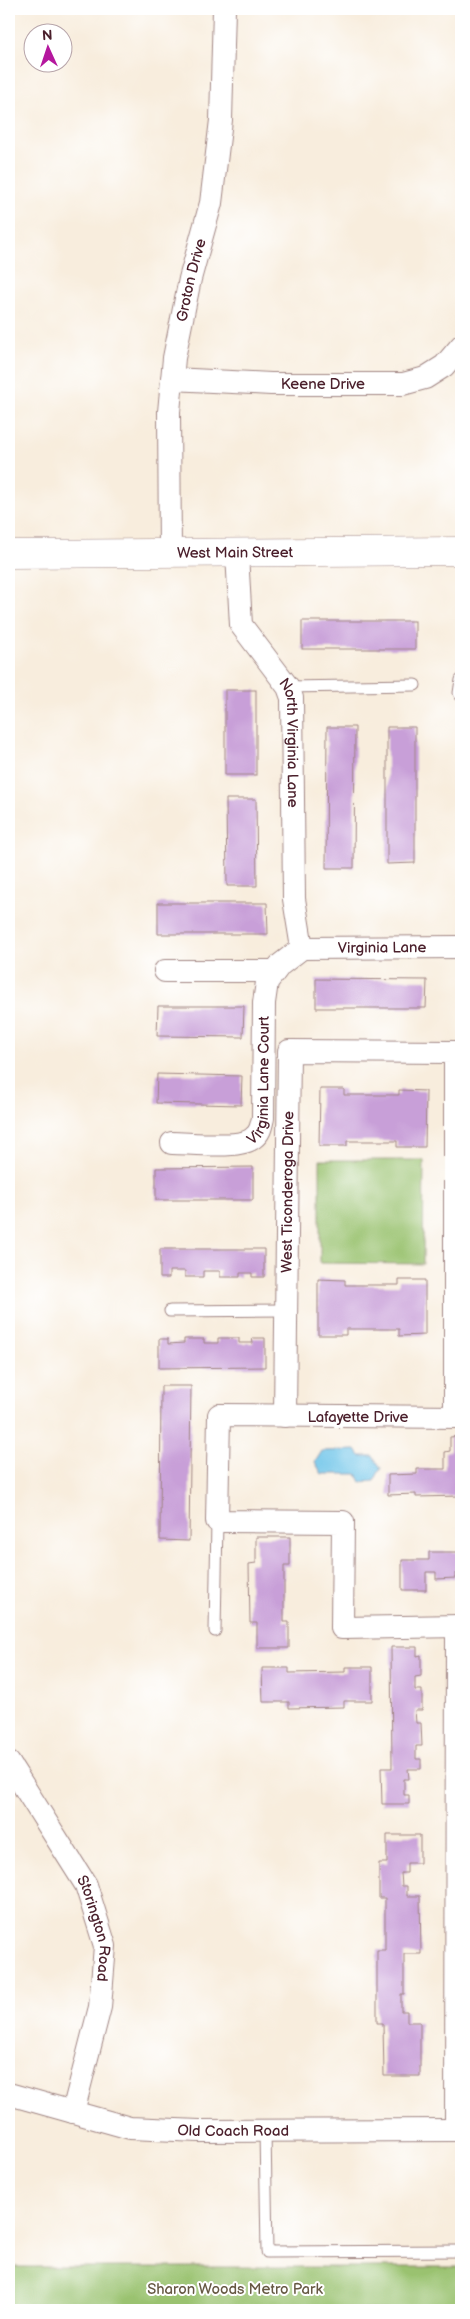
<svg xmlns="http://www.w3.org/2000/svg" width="470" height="2319" font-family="'Balsamiq Sans',sans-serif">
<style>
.green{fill:#9ac26f;stroke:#72704d}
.water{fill:#6bc3e8;stroke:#5a718a}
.building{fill:#c89fd8}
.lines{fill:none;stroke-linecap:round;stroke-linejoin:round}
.service-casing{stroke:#a18684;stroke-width:13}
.minor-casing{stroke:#a18684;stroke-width:24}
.secondary-casing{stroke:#a18684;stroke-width:29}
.service{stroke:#fff;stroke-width:11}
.minor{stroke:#fff;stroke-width:22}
.secondary{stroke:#fff;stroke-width:28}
.labels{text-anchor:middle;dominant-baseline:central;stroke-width:4;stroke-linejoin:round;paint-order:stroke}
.street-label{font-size:15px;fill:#4a1f2b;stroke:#fff}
.park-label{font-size:15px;fill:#665843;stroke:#fff}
</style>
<rect width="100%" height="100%" fill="#fff"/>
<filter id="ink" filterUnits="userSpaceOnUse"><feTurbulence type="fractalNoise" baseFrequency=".02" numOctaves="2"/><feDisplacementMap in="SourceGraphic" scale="10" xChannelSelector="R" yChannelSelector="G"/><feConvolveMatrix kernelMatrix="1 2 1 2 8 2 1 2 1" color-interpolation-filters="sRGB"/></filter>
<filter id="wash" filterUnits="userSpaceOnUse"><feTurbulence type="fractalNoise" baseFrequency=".0096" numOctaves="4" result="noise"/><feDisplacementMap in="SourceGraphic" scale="20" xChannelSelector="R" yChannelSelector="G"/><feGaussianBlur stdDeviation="1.12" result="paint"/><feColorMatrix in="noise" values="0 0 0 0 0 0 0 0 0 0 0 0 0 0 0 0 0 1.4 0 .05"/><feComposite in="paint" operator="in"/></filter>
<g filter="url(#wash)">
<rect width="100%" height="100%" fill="#f8eddd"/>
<g class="green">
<polygon points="320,1160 424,1160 423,1264 320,1263"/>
<rect x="9" y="2267" width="452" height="43"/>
</g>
<polygon class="water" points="356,1450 360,1456 373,1456 381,1468 374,1481 361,1482 357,1474 322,1474 315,1462 322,1451"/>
<g id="blocks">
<g class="building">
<rect x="302" y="621" width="113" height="28"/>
<rect x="225" y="690" width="31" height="85"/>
<polygon points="327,727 355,727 354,868 326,868"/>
<polygon points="387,727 415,727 415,863 387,864"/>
<polygon points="226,799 256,799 257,886 227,886"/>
<polygon points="158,903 267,903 268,934 158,934"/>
<polygon points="316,979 427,980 426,1008 316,1008"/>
<polygon points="158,1006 244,1006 243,1037 157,1036"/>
<polygon points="157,1074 242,1076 241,1105 156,1103"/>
<polygon points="320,1089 344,1089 344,1095 399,1095 399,1090 426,1091 425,1147 397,1147 397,1141 347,1141 347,1146 319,1146"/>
<polygon points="253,1167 253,1200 156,1200 156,1168"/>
<polygon points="160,1249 264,1249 264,1277 252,1277 252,1273 240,1273 240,1277 220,1277 220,1271 203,1271 203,1277 185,1277 185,1271 169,1271 169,1278 160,1278"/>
<polygon points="318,1279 345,1280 345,1285 399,1285 399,1280 425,1280 425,1335 399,1336 399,1329 346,1329 346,1335 318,1335"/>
<polygon points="218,1338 239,1338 239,1343 253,1343 252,1338 265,1338 265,1367 159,1368 159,1339 168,1339 168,1344 184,1343 184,1339 204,1339 204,1343 218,1343"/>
<polygon points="161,1386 191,1386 189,1541 160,1540"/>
<polygon points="461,1436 461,1496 416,1497 416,1494 388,1495 388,1475 417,1474 417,1469 445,1469 445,1452 450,1451 450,1437"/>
<polygon points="256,1537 290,1537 290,1566 284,1566 284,1622 289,1622 289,1648 257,1648 257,1623 250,1623 249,1564 256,1563"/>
<polygon points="429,1552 461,1552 461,1574 455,1574 455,1578 436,1579 436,1572 426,1572 426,1590 402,1590 402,1560 429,1560"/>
<polygon points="391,1647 417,1647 417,1656 421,1655 421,1676 415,1677 415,1690 422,1690 422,1710 415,1710 416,1723 421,1723 422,1746 416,1746 416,1759 421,1759 421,1769 408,1769 409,1779 404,1779 404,1795 409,1795 409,1804 382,1804 381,1768 392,1768"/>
<polygon points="345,1667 372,1667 372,1701 344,1701 344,1707 289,1708 289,1702 263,1702 262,1668 289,1668 289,1673 345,1672"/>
<polygon points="387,1835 420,1835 420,1863 407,1863 407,1873 401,1873 402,1886 407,1886 407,1896 420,1896 421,1954 404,1954 404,1994 401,1994 401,2011 407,2011 407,2022 420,2022 420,2076 384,2076 383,2023 377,2023 377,1950 385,1950 385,1898 379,1898 379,1863 387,1863"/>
</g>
</g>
</g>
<g filter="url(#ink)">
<use href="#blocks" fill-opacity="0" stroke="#a18684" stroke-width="1"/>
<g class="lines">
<defs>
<g id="service">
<polyline points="461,680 459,693 461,696"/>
<polyline points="288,687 415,685"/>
<polyline points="170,1311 286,1310"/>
<polyline points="215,1631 217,1521"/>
<polyline points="265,2131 267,2252 461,2251"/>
</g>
<g id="minor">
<path id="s1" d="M172,379L271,384H403L425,378L444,366L461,346"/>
<path id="s2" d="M170,553L169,412L174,358L190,279L211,203L221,120L224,9"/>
<path id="s3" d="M237,554L241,625L288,687L292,698L294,899L302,948"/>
<path id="s4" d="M302,948L461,947"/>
<polyline points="165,971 275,971"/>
<path id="s5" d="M172,1143C190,1143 241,1149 253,1138C260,1133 261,1127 263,1118L264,1003L267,982L280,965L302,948"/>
<path id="s6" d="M285,1416L289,1051L455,1052V1417"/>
<polyline points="461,1417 219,1415 217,1521 343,1522 342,1628 461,1626"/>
<path id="s7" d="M9,1763L86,1885L105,1946L100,2007L73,2112"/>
<path id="s8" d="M9,2094L130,2128L199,2131L461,2130"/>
<polyline points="456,2130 457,1626"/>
</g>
<g id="secondary">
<path id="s9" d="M9,554L461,551"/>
</g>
</defs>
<use href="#service" class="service-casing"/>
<use href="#minor" class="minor-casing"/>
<use href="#secondary" class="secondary-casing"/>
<use href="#service" class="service"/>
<use href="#minor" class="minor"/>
<use href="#secondary" class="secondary"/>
</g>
</g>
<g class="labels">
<g class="street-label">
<text stroke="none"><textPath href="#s2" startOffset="275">Groton Drive</textPath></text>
<text stroke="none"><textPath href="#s1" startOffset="151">Keene Drive</textPath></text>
<text stroke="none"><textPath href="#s9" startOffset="226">West Main Street</textPath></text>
<text stroke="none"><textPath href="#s3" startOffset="205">North Virginia Lane</textPath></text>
<text stroke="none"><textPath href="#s4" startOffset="80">Virginia Lane</textPath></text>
<text stroke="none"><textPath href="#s5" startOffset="142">Virginia Lane Court</textPath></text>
<text stroke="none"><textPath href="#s6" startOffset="224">West Ticonderoga Drive</textPath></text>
<text x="358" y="1417">Lafayette Drive</text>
<text stroke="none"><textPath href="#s7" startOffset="189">Storington Road</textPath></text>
<text stroke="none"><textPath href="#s8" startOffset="229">Old Coach Road</textPath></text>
</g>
<g class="park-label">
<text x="235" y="2289">Sharon Woods Metro Park</text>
</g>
</g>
<rect width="470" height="2319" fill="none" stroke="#fff" stroke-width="30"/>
<g transform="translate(48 48) rotate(357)"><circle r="24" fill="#ffffff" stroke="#b7a5aa"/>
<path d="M0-4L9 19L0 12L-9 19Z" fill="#b5179e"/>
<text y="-8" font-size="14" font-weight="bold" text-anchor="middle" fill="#4a1f2b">N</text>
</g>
</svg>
